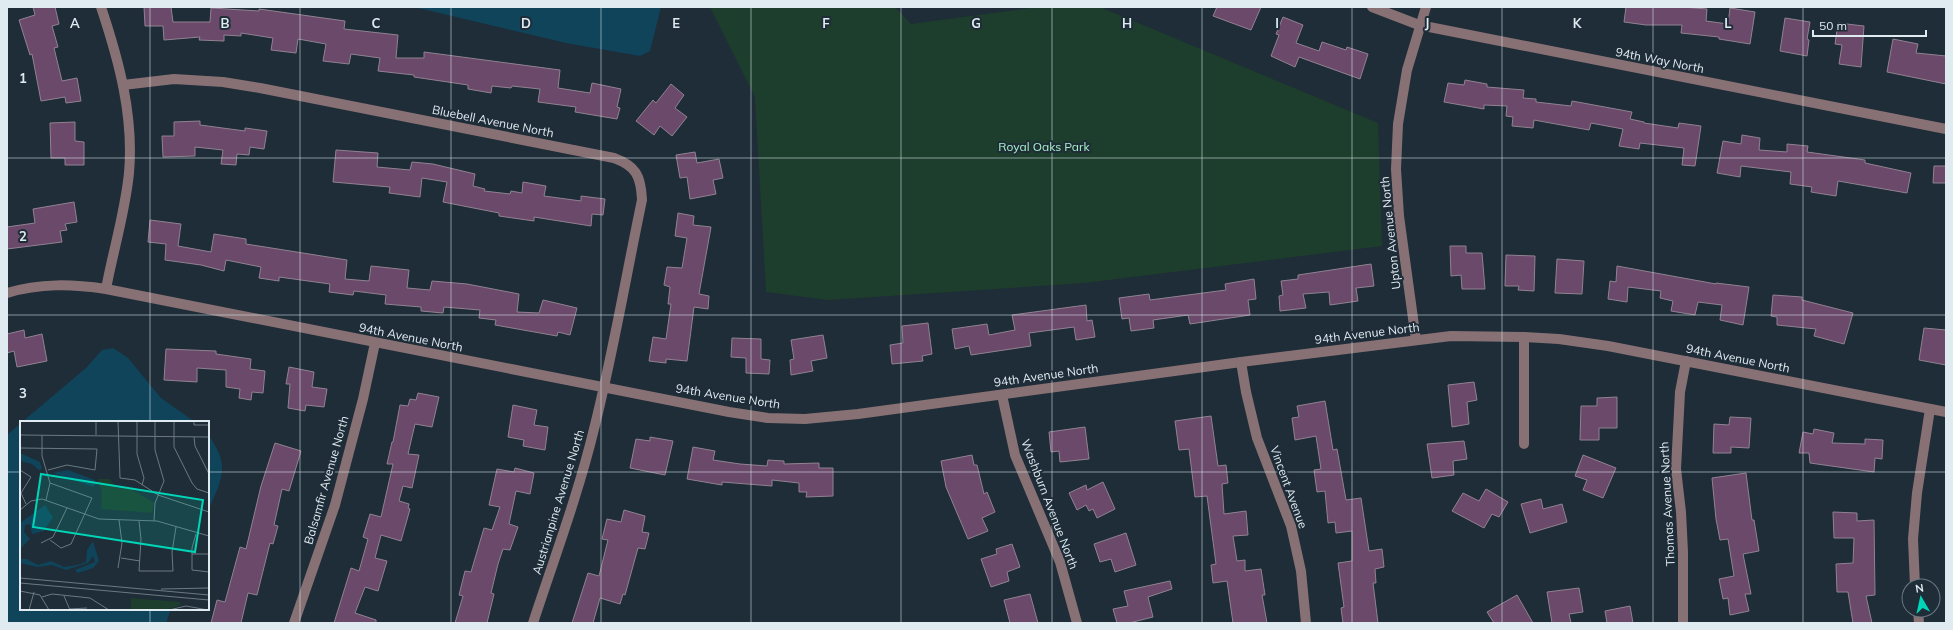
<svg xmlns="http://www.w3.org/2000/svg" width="1953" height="630" font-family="Mulish,sans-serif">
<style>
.green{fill:#1d3e2c}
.water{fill:#0f445b}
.building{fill:#6a496a;stroke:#918291}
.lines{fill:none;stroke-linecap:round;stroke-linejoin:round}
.minor{stroke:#887174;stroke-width:10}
.grid{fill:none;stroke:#e0eaf1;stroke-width:1;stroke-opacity:0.55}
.labels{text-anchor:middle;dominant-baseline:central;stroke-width:4;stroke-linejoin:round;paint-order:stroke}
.street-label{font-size:12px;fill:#e0eaf1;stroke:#1e2d38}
.park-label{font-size:12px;fill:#a8f2c6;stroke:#1e2d38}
.inset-road{fill:none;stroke:#6c7982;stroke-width:1}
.view{fill:#00d5b7;fill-opacity:0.15;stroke:#00d5b7;stroke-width:2}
.inset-edge{fill:none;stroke:#e0eaf1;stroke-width:2}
.grid-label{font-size:13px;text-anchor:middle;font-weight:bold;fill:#e0eaf1;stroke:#1e2d38;stroke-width:4;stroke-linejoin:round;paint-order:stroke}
</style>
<rect width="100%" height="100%" fill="#1e2d38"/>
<polygon class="green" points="710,7 895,7 911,24 1038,7 1100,7 1378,123 1382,246 1084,283 828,300 766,292 755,97"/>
<g class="water">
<polygon points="414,7 661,7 650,51 640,56 566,43"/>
<polygon points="113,348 128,358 161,398 195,422 22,422 86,368 102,350"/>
<polygon points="21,423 21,609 171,609 166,623 7,623 7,435"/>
<path d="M208,435C231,465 222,479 208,511Z"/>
</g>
<g class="building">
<polygon points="33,7 55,7 59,24 52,26 58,47 54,48 62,81 77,78 81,101 66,103 65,97 41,101 32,54 30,55 19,20 35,15"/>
<polygon points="144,7 171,7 173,22 210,22 211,8 259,11 259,9 345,21 344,29 398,35 396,58 424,58 424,52 560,70 558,88 590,93 592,83 621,89 617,107 620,108 617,119 575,112 576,107 538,102 540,89 512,86 511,88 492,86 491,93 468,89 468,85 414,77 414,75 378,71 380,58 351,54 349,64 323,61 326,44 298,39 296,53 271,50 273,38 241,33 241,36 224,35 224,41 199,40 200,37 164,40 163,26 145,26"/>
<polygon points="1217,7 1261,7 1251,30 1213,16"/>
<polygon points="1626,7 1682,7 1707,9 1706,21 1728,24 1730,8 1755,12 1750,44 1719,39 1719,37 1681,33 1682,25 1646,25 1624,22"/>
<polygon points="1283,17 1303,25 1296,43 1319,51 1322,42 1346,50 1347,47 1368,54 1360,79 1299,57 1295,67 1271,56 1279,35 1276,34"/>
<polygon points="1785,18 1810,22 1807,39 1809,40 1807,56 1780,51"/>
<polygon points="1838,23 1864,26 1861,67 1839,64 1842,45 1835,44"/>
<polygon points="1893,39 1918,44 1916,53 1946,56 1946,84 1887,72"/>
<polygon points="1465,80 1487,84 1487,87 1524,90 1523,98 1536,99 1536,102 1571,106 1572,101 1632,112 1630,119 1644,122 1644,123 1678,128 1679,123 1701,126 1695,166 1682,165 1684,148 1640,143 1639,149 1619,146 1623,129 1591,123 1589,130 1534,120 1533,128 1512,126 1513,117 1506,116 1507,106 1484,105 1484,109 1444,102 1448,83 1464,85"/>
<polygon points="671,84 684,95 675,108 687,117 672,136 660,126 654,135 636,121 653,100 656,103"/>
<polygon points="200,121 200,125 245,131 245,128 267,131 264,149 250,147 249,155 237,154 236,165 221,164 223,150 195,147 195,156 163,157 162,136 174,136 174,122"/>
<polygon points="75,122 75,141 84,142 84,165 65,165 65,158 51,158 50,123"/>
<polygon points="1742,135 1760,138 1759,150 1787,152 1787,144 1808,146 1807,152 1865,160 1865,163 1911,173 1907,193 1838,181 1836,196 1811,192 1812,187 1790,184 1791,172 1741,166 1740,177 1717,173 1723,141 1741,144"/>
<polygon points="336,150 378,153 377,167 410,170 412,162 433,164 475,174 473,186 485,189 484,191 510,194 511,191 522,193 523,182 546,186 544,196 581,201 581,196 605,199 603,215 592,214 591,226 534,217 534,221 499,216 499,213 443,202 447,182 422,178 420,197 389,193 390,187 333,182"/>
<polygon points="695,152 697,163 719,159 723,178 713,180 716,194 690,199 687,177 680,178 676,155"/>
<polygon points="1934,166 1946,166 1946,183 1933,183"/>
<polygon points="74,202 77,222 65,224 67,230 60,231 62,242 7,249 7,227 35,223 33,209"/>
<polygon points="678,213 694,216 693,225 711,227 699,294 709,296 708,309 694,307 687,361 666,359 666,363 649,361 653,337 666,339 671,304 668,304 670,287 664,285 667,267 682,268 687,238 675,236"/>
<polygon points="150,220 181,224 178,246 211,252 214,234 246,239 246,244 347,260 345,279 369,281 371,266 409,270 407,288 430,290 432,281 467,284 519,294 517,312 539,313 543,300 577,308 570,335 558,332 557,336 495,325 496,320 479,318 480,310 444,307 443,313 421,311 421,307 385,304 386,295 354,291 353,295 329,292 330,284 279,277 279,281 259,278 261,267 226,260 224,271 201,265 165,260 166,244 148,242"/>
<polygon points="1450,246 1466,246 1466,253 1482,253 1485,289 1462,289 1461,275 1451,276"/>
<polygon points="1506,255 1535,256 1534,291 1518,290 1519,286 1505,286"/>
<polygon points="1557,259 1584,261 1582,294 1555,293"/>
<polygon points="1371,264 1374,286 1356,288 1358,301 1330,305 1329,292 1303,294 1306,308 1280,311 1279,296 1283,295 1281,281 1298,279 1298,275"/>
<polygon points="1617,266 1716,284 1716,283 1749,287 1743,325 1720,320 1722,305 1698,302 1695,315 1671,311 1673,301 1660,298 1661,291 1628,287 1627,302 1608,299 1610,281 1616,282"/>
<polygon points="1254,279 1256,299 1248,300 1250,315 1190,324 1188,315 1153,320 1154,328 1131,331 1129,318 1122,319 1119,298 1149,294 1150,300 1226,290 1225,284"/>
<polygon points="1773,295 1802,297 1802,300 1853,313 1844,344 1814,336 1816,329 1777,325 1777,317 1771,316"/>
<polygon points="1086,305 1087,321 1092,320 1095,337 1076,340 1074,327 1029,333 1031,346 971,355 969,346 955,349 952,329 987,324 989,335 1015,330 1012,315"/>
<polygon points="928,323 932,354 922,356 923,361 892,364 890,345 903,343 902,326"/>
<polygon points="1924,328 1946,330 1946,365 1919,360"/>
<polygon points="24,330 25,338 42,334 47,361 17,367 14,351 7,353 7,334"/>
<polygon points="823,335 827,358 811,361 813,371 791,375 790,360 794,359 791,340"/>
<polygon points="732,338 761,339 761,359 770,360 769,374 746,373 746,358 731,357"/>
<polygon points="166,349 216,351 216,354 251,359 250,369 265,371 263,393 252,392 251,400 239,398 240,389 226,387 226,370 197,368 197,382 164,380"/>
<polygon points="289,367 314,372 312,387 327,389 324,407 306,405 305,411 288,408 290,384 286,384"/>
<polygon points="1474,382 1477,400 1467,402 1469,424 1452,427 1448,385"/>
<polygon points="418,393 439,397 432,427 415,424 408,454 419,455 412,488 403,486 399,501 409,504 408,508 410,509 401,541 381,535 375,558 387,561 378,591 365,587 355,613 376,620 376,623 334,623 351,568 359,571 368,539 363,537 370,514 381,517 393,464 387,464 392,442 393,442 400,405 408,406 410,399 416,400"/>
<polygon points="1617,397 1617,428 1599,428 1599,440 1580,440 1581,406 1597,406 1597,398"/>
<polygon points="1325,401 1333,450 1337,449 1346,500 1361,498 1369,551 1382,549 1384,567 1375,569 1376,583 1373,583 1378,623 1343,623 1341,608 1344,607 1338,563 1352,561 1352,531 1336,533 1335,522 1328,523 1325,491 1317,492 1314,470 1321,469 1316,436 1295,440 1292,418 1299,417 1297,406"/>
<polygon points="513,405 537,410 534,425 548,427 545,450 523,446 524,440 508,437"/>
<polygon points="1211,416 1218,466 1226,465 1228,483 1222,484 1224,514 1246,511 1248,535 1233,536 1237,561 1245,560 1245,571 1261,569 1265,595 1262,595 1267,623 1233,623 1227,581 1213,583 1211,565 1216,564 1207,496 1195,497 1189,449 1179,450 1175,421"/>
<polygon points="1730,417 1751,418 1749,448 1731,447 1731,453 1713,453 1714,424 1729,425"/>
<polygon points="1085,427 1089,459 1060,462 1059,451 1051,452 1049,432"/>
<polygon points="1814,429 1834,433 1832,443 1865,444 1865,439 1883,440 1882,459 1875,458 1874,472 1810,463 1809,453 1799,453 1803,432 1813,434"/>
<polygon points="650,437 673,441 665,475 630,468 636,439 650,441"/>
<polygon points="1464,441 1467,459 1453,461 1454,475 1432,478 1427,444"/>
<polygon points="275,443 301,451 289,491 282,489 274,525 278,526 273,544 270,543 257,595 248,593 241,623 211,623 217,600 225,602 240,547 246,549 261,486"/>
<polygon points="693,447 715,451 713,460 740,464 767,466 768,460 784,461 784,464 819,463 819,468 833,468 833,496 806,497 807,492 799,492 799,483 772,480 772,486 722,482 722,485 687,479"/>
<polygon points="972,455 974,465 977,465 984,494 987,492 995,512 982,518 988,531 968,539 946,487 941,461"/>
<polygon points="1583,455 1616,468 1603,498 1583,490 1587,480 1575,476"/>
<polygon points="515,468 534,473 530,494 516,491 509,524 518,527 510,550 503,549 498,564 491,593 494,594 487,623 455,623 463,596 459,595 465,571 471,572 484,528 492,530 500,507 489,505 497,469 514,472"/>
<polygon points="1746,473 1752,520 1754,520 1759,551 1743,554 1751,594 1745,594 1749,611 1730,615 1728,598 1723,599 1719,579 1734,576 1728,539 1720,540 1716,519 1712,478"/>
<polygon points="1103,482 1115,509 1097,518 1093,509 1089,511 1086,505 1077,510 1069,493 1086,485 1087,490"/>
<polygon points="1486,489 1508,502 1499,517 1492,514 1484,528 1452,511 1463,493 1479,501"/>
<polygon points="1541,499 1543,509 1562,504 1567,522 1530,533 1521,504"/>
<polygon points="624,510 645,516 642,532 649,533 645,549 638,548 625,595 623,594 620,604 600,598 593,623 572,623 588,573 599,576 608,540 602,539 607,519 621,522"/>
<polygon points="1833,512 1857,513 1857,521 1874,520 1875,595 1866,596 1872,623 1853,623 1848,592 1837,592 1836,564 1853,563 1854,538 1834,538"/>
<polygon points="1126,533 1136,565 1115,572 1111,559 1100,562 1094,544"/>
<polygon points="1012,544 1020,567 1007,572 1009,581 991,587 981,559 997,554 996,549"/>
<polygon points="1170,581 1172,589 1148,597 1153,617 1129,623 1117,623 1113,609 1128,606 1124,591"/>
<polygon points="1579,588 1583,612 1569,614 1571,623 1552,623 1547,592"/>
<polygon points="1030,594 1038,623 1010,623 1004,600"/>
<polygon points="1517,595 1533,623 1494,623 1487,612"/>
<polygon points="1630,606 1633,623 1607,623 1605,611"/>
</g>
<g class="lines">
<g class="minor">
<path d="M101,7C119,61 134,116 129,173C125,213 113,251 106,289"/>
<polyline points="1372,7 1419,25 1946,129"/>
<path d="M123,85L174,79L223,82L260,88L614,158C636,166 641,176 642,200C626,276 613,354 594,429C578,495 554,559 533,623"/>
<path d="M7,293C40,283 72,284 106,289L729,412L768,418L805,419L858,414L1241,362L1451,336L1524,337L1559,339L1608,346L1946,412"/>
<polyline points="1416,340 1399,216 1396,169 1398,124 1407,70 1426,7"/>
<polyline points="1241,362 1246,392 1257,438 1291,526 1301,571 1306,623"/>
<polyline points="1002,395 1015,455 1060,562 1077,623"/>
<polyline points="1524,444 1524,337"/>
<polyline points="1915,586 1913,539 1917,493 1930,409"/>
<polyline points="1918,610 1919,623"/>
<polyline points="294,623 335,505 363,399 375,343"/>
<polyline points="1683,623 1683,552 1681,512 1676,469 1680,392 1686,361"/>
</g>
</g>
<path class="grid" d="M150,7V422M300,7V623M451,7V623M601,7V623M751,7V623M901,7V623M1052,7V623M1202,7V623M1352,7V623M1502,7V623M1653,7V623M1803,7V623M7,158H1946M7,315H1946M7,472H21M208,472H1946M150,609V623"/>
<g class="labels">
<g class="street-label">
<text transform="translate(1660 60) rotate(11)">94th Way North</text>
<text transform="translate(493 121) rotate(11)">Bluebell Avenue North</text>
<text transform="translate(1390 233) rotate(-96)">Upton Avenue North</text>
<text transform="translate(1367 333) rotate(-7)">94th Avenue North</text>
<text transform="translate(411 337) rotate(11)">94th Avenue North</text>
<text transform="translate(1738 358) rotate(11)">94th Avenue North</text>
<text transform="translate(1046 375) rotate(-8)">94th Avenue North</text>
<text transform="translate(728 396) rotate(9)">94th Avenue North</text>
<text transform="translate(326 480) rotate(-74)">Balsamfir Avenue North</text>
<text transform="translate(1289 487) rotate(70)">Vincent Avenue</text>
<text transform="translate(558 502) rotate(-73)">Austrianpine Avenue North</text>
<text transform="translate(1050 504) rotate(69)">Washburn Avenue North</text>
<text transform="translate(1667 504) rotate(-93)">Thomas Avenue North</text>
</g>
<g class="park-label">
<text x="1044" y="146">Royal Oaks Park</text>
</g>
</g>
<g transform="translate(20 421)">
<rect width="189" height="189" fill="#1e2d38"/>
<path d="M78,58H90L96,67L111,68L134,82L132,92L81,88L82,71ZM111,177L160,181V184L146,189H111Z" fill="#1d3e2c"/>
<path d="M0,32L20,41L22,48L19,49L12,43L0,40ZM48,49L75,59L74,66L33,52ZM25,84L33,96L24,110L12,113L10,103L5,104L4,111L10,118L0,128V102ZM73,120L79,140L73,147L58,152L55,149L75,141L73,135L68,142L46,149L32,144L17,146L0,142V138H7L18,144L31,140L44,146L57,144L66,141L67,129Z" fill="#0f445b"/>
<path class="inset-road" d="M26,0H53M76,0V14M98,0L100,57L115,59L138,74L189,91M117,0V33L124,57L122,64M154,0V26L172,62L177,68L189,72M174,0V4H189M0,14L189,16M22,14V35L30,62L26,79M174,16L175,25L189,53M0,27L77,28L75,49L47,44L28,49M0,49L11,56L1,72L6,83M0,89L11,80L22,78L79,98L137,100L189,115M119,100L121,118L119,150H153L152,131L156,106M134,100L135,82L144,60L135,29V0M176,113L172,127V149L189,151M30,119L41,127L51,123L72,77L30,62M21,122L33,116L47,87M172,133H189M101,137L120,140M98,147L102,122L99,99M0,157L189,174M0,162L189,179M141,168L189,167M0,170L20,174L29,189M44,175L50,189M22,176L32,173L70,177L89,189M49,188L67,187M9,189L14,171M149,189L166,185L188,189"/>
<path class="view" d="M21,53L183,79L175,131L13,106Z"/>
<rect width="189" height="189" class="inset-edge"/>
</g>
<g class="grid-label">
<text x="75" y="28">A</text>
<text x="225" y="28">B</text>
<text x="376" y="28">C</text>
<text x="526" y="28">D</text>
<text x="676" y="28">E</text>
<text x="826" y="28">F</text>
<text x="976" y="28">G</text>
<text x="1127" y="28">H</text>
<text x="1277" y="28">I</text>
<text x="1427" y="28">J</text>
<text x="1577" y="28">K</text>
<text x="1728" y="28">L</text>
<text x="23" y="83">1</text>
<text x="23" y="241">2</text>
<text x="23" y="398">3</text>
</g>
<rect width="1953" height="630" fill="none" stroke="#e0eaf1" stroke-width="16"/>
<g transform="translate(1921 598) rotate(351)"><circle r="19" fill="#1e2d38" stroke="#6c7982"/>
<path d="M0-3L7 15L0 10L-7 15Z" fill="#00d5b7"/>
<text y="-6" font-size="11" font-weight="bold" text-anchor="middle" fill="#e0eaf1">N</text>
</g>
<path d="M1813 30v6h113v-6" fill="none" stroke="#e0eaf1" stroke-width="2"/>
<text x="1819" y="30" font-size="12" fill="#e0eaf1" stroke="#1e2d38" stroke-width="3" paint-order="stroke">50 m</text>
</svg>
